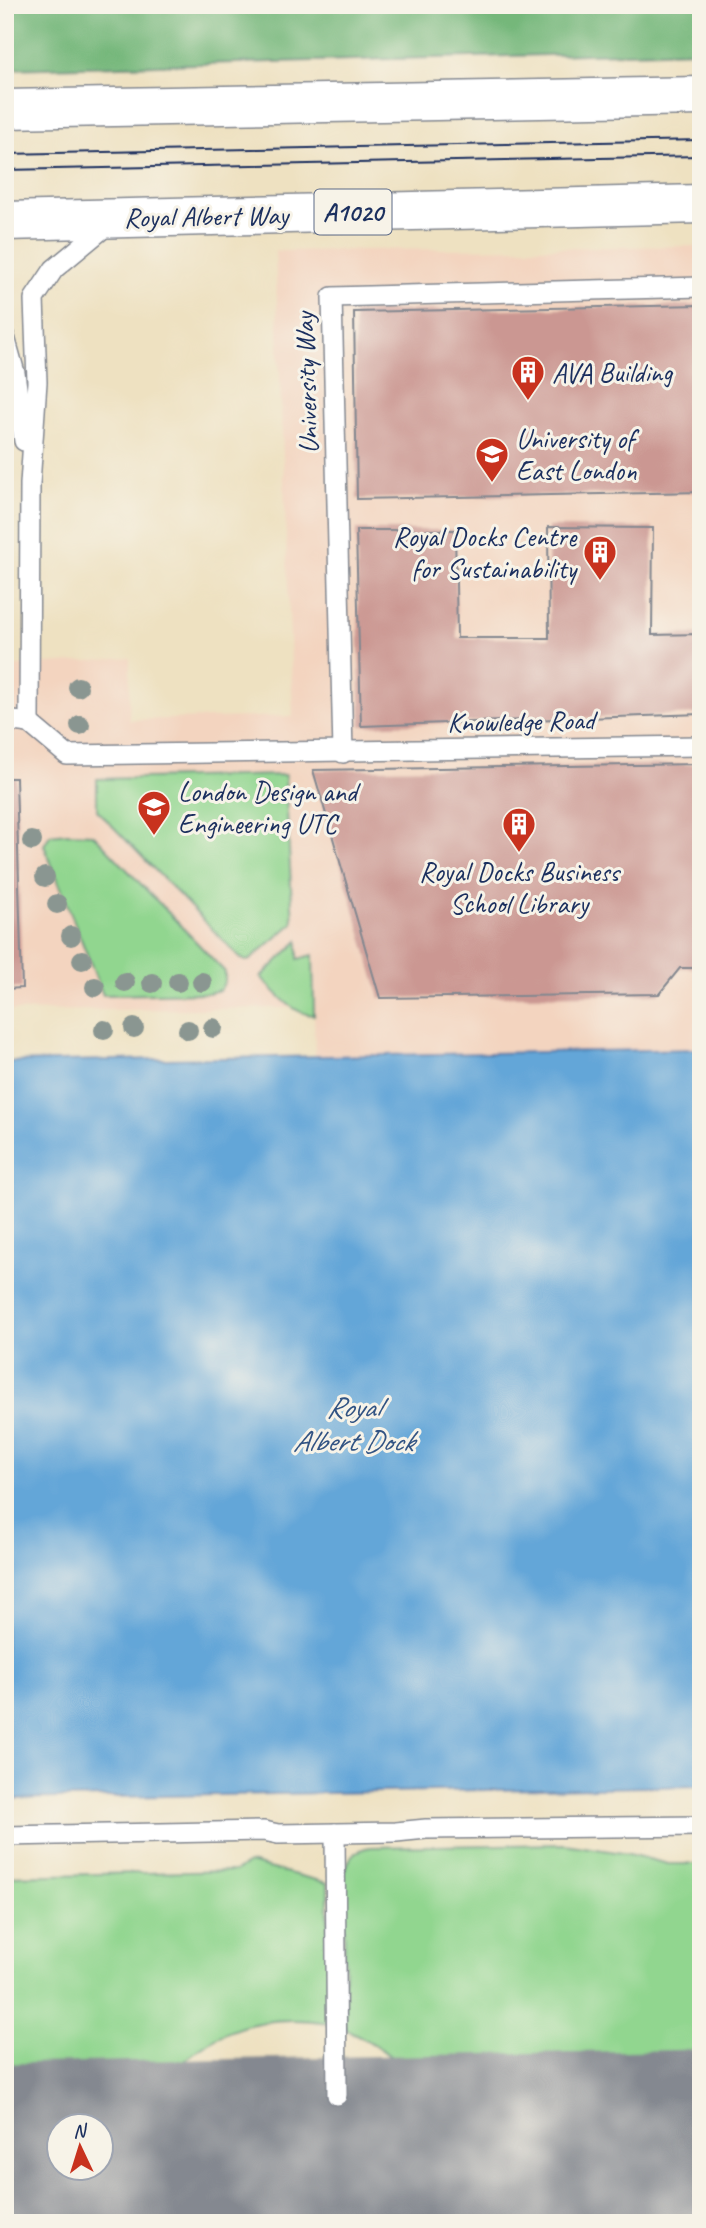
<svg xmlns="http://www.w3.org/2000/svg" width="706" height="2228" font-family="Caveat,sans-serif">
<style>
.built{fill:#f3d4bf}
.green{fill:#91d68f;stroke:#568276;stroke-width:2}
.forest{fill:#74b77a;stroke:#48736c;stroke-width:2}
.water{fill:#63a6d8;stroke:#3f6a9b;stroke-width:2}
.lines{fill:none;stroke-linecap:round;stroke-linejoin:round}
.taxiway{stroke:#848890;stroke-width:93}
.runway{stroke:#848890;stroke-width:231}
.building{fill:#cb9792}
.service-casing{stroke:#848890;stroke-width:22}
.primary-casing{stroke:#848890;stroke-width:41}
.service{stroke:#fff;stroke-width:19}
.primary{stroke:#fff;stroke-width:38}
.tram{stroke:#1b2f5e;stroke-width:2}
.tree{fill:#8a9691}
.labels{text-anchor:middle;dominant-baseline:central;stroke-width:6;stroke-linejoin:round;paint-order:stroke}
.shield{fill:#f7f3e8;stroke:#5d6a87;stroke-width:2}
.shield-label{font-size:26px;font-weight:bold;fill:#1b2f5e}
.street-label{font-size:28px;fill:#1b2f5e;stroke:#f7f3e8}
.poi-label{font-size:28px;fill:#1b2f5e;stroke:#f7f3e8;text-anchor:start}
.water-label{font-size:30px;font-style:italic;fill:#315383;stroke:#f7f3e8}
</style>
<rect width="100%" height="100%" fill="#f7f3e8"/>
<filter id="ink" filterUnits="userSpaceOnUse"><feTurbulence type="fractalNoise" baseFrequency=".0143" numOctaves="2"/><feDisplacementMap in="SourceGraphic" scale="14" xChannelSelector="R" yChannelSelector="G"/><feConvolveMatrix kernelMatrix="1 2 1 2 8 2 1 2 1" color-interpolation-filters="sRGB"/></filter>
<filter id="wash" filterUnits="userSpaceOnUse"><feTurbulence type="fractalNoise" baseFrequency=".00686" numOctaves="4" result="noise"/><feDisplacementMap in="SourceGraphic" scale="28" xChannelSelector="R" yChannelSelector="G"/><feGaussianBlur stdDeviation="1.57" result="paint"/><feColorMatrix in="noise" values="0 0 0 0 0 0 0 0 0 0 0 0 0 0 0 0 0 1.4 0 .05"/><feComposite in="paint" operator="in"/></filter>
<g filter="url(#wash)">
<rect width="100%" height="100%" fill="#eee1c1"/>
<polygon class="built" points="701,246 701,1049 315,1056 314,1015 308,1015 294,1008 5,1011 5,667 130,658 129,720 293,716 275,251"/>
<g class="green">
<polygon points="285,775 293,923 250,960 246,961 240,958 97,810 97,779"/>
<polygon points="67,833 93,834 225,972 225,981 220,990 208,993 103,995 44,845 50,835"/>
<path d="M298,941V959L313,955L314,1015C293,1015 275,992 261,977Z"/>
<path d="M565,1844L629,1854L668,1864H701V2072L411,2078C393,2055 372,2041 345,2029L344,1871C350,1857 355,1849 371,1847Z"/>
<path d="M249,1863L328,1883L329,2023C265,2013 206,2027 167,2082L5,2085V1876L235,1871Z"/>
</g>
<polygon class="forest" points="5,5 701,5 701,51 5,69"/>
<polygon class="water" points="701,1049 701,1786 5,1799 5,1062"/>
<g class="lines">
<g class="taxiway">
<polyline points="5,2180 52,2201 81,2223"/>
<path d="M299,2223C309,2215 318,2205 329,2199C358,2181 390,2176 423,2171"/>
</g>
<polyline class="runway" points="5,2179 701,2165"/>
</g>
<g id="blocks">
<g class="building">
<polygon points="701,305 701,492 357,499 354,312"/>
<polygon points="548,527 653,528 652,635 701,634 701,714 361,726 356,530 455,530 457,638 549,638"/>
<polygon points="701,764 701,968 680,968 659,994 380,998 313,770"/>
<polygon points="5,778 16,778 22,988 5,989"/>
</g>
</g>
</g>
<g filter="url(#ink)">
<use href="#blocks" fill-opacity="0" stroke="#848890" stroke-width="2"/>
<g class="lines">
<defs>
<g id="service">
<polyline points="5,337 15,373 24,441"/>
<polyline points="5,720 29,723 67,755 701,746"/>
<polyline points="29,723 30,484 37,382 34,299 54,269 112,221"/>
<polyline points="343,753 332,297 701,287"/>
<polyline points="335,1833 337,2095"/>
<polyline points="5,1836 264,1831 278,1834 396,1832 426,1829 701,1826"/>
</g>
<g id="primary">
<polyline points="5,109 701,96"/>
<polyline points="5,221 701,204"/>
</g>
</defs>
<use href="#service" class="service-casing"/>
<use href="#primary" class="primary-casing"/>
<use href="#service" class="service"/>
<use href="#primary" class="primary"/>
<g class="tram">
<polyline points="5,154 701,140"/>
<polyline points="5,170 701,156"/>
</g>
</g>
<g class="tree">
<circle cx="78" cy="687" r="10"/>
<circle cx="80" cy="725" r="10"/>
<circle cx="32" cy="841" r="10"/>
<circle cx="45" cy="877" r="10"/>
<circle cx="57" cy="904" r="10"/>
<circle cx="71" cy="936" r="10"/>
<circle cx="82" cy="960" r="10"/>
<circle cx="125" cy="982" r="10"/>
<circle cx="178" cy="982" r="10"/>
<circle cx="202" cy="982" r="10"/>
<circle cx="152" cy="983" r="10"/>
<circle cx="95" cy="987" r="10"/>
<circle cx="134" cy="1028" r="10"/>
<circle cx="213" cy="1028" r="10"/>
<circle cx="104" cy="1030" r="10"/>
<circle cx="188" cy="1030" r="10"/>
</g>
</g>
<defs>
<symbol id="building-pin" viewBox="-11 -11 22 30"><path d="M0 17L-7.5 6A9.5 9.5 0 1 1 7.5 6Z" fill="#c8321e" stroke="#f7f3e8"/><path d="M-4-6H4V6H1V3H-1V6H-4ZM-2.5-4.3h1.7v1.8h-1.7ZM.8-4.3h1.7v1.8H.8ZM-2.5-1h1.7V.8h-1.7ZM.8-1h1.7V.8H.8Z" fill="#fff"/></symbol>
<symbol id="university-pin" viewBox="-11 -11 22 30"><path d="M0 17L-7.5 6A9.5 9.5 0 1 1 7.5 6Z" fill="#c8321e" stroke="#f7f3e8"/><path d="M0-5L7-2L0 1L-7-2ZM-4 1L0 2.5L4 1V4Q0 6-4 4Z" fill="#fff"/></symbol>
<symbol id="school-pin" viewBox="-11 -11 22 30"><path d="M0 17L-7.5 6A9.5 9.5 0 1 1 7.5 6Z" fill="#c8321e" stroke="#f7f3e8"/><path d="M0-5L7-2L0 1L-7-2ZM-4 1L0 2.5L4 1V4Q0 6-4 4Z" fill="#fff"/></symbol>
</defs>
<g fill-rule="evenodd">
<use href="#building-pin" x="509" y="353" width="38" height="52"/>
<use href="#university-pin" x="473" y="435" width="38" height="52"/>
<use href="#building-pin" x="581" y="533" width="38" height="52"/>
<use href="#school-pin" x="135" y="788" width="38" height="52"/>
<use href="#building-pin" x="500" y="805" width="38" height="52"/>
</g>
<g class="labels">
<rect class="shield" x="314.5" y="189.5" width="77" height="45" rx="5"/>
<g class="shield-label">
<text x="353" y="212">A1020</text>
</g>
<g class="street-label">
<text transform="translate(206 216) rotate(-1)">Royal Albert Way</text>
<text transform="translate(306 383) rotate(-92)">University Way</text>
<text transform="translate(521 721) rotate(-1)">Knowledge Road</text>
</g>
<g class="poi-label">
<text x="552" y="372">AVA Building</text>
<text x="516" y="438">University of<tspan x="516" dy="32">East London</tspan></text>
<text x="576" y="536" text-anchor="end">Royal Docks Centre<tspan x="576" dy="32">for Sustainability</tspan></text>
<text x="178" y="791">London Design and<tspan x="178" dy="32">Engineering UTC</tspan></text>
<text x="519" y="871" text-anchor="middle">Royal Docks Business<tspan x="519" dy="32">School Library</tspan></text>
</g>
<g class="water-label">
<text x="353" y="1407">Royal<tspan x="353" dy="34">Albert Dock</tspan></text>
</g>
</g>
<rect width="706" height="2228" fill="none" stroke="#f7f3e8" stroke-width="28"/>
<g transform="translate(80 2147) rotate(356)"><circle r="33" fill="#f7f3e8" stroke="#9fa5b1" stroke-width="2"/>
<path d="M0-5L12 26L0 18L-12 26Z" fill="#c8321e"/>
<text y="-10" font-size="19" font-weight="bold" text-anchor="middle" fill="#1b2f5e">N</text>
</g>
</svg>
